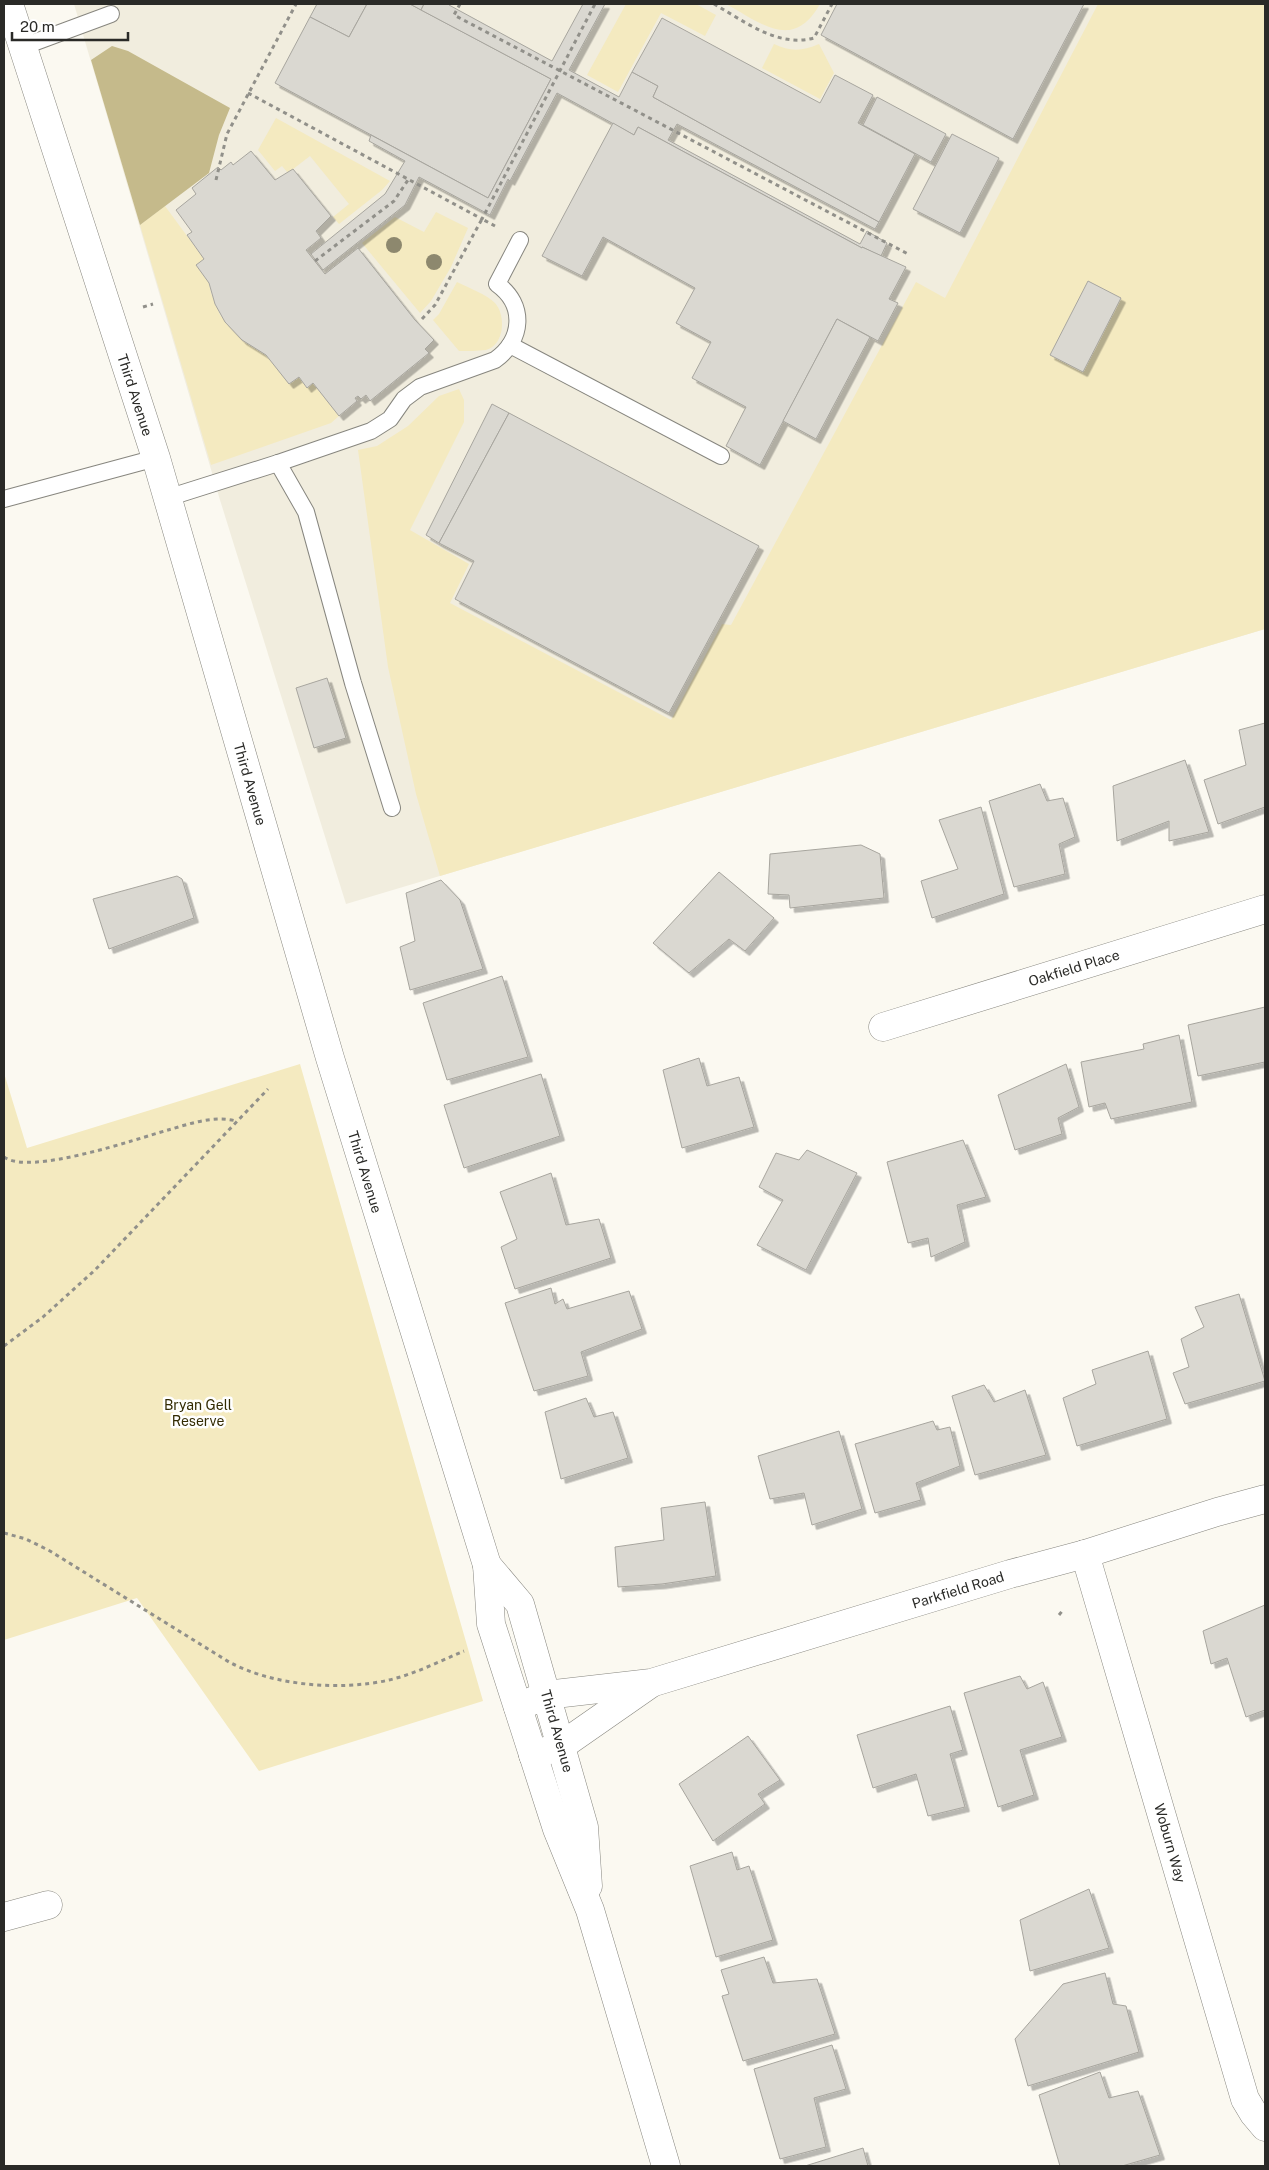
<svg xmlns="http://www.w3.org/2000/svg" width="1269" height="2170" font-family="'Public Sans',sans-serif">
<style>
.built{fill:#f1edde}
.green{fill:#f4eac0;fill-rule:evenodd}
.forest{fill:#c5ba8b}
.building{fill:#dad8d1;stroke:#a7a59e;filter:url(#shadow)}
.lines{fill:none;stroke-linecap:round;stroke-linejoin:round}
.service-casing{stroke:#87867f;stroke-width:18}
.minor-casing{stroke:#87867f;stroke-width:29}
.secondary-casing{stroke:#87867f;stroke-width:29}
.path{stroke:#91908a;stroke-width:3;stroke-dasharray:4 4;stroke-linecap:butt}
.service{stroke:#fff;stroke-width:16}
.minor{stroke:#fff;stroke-width:28}
.secondary{stroke:#fff;stroke-width:28}
.tree{fill:#8d886e}
.labels{text-anchor:middle;dominant-baseline:central;stroke-width:5;stroke-linejoin:round;paint-order:stroke}
.street-label{font-size:14px;fill:#2a2a27;stroke:#fff}
.park-label{font-size:14px;fill:#332b03;stroke:#fff}
</style>
<defs>
<filter id="shadow"><feDropShadow dx="4.5" dy="4.5" stdDeviation="0" flood-color="#0004"/></filter>
</defs>
<rect width="100%" height="100%" fill="#fbf9f1"/>
<polygon class="built" points="74,4 1265,4 1265,629 346,904 220,500"/>
<g class="green">
<polygon points="626,4 696,4 716,15 705,36 661,13 618,92 587,75"/>
<path d="M726,4H820C793,52 761,23 726,4Z"/>
<path d="M1098,4H1265V629L440,876L416,794L388,667L358,450L377,446L408,426L439,396L459,389L464,400V422L410,530L469,564L450,603L671,720L722,624L731,625L916,282L945,298ZM1088,281L1121,298L1083,372L1050,355Z"/>
<path d="M774,44C791,52 802,51 819,44L834,73L820,99L762,68Z"/>
<polygon points="276,118 390,181 382,190 339,224 333,217 349,204 310,156 288,173 282,166 275,171 258,150"/>
<polygon points="165,206 204,259 211,293 220,315 242,340 266,355 289,383 299,377 307,388 313,383 339,416 331,423 211,465 140,225"/>
<polygon points="436,212 468,228 451,267 431,301 420,313 362,243 395,217 424,232"/>
<path d="M457,282C469,288 486,294 495,303C506,315 505,345 486,350C478,351 467,351 459,351L433,320L439,314Z"/>
<polygon points="300,1064 483,1701 259,1771 137,1598 4,1640 4,1073 27,1148"/>
</g>
<polygon class="forest" points="112,46 128,51 230,108 219,135 209,173 140,225 91,60"/>
<g class="building">
<polygon points="317,4 367,4 349,37 310,17"/>
<polygon points="367,4 410,4 551,79 488,198 275,83 310,17 349,37"/>
<polygon points="410,4 424,4 421,10"/>
<polygon points="424,4 450,4 449,5 552,61 583,4 605,4 569,70 619,97 632,72 658,86 653,97 879,222 875,229 677,124 668,140 860,244 867,231 887,243 881,256 862,247 862,248 638,127 634,135 557,93 510,181 508,179 490,215 419,177 405,205 323,270 311,254 385,194 405,161 369,141 371,135 488,198 551,79 421,10"/>
<polygon points="837,4 1084,4 1013,139 821,35"/>
<polygon points="662,18 820,103 835,75 873,95 858,123 915,154 879,222 653,97 658,86 632,72"/>
<polygon points="877,97 946,134 931,162 863,125"/>
<polygon points="613,123 634,135 638,127 862,248 862,247 906,267 889,299 898,303 878,341 837,319 760,465 726,446 746,407 692,378 711,342 676,323 695,288 603,237 582,276 542,256"/>
<polygon points="952,134 999,158 960,233 913,209"/>
<polygon points="251,151 275,180 293,169 331,216 316,231 321,238 306,250 325,274 358,248 415,320 434,340 425,349 429,353 370,401 366,395 361,399 358,396 355,398 357,401 339,416 313,383 307,388 299,377 289,384 266,355 242,340 225,322 215,304 209,283 196,265 204,259 187,235 192,232 176,210 196,194 192,188 218,167 221,170 231,162 233,165"/>
<polygon points="1088,281 1121,298 1083,372 1050,355"/>
<polygon points="837,319 870,337 816,439 783,421"/>
<polygon points="492,404 509,413 439,543 426,535"/>
<polygon points="509,413 759,546 669,713 455,599 474,561 439,543"/>
<polygon points="327,678 346,738 314,748 296,688"/>
<polygon points="1265,723 1265,807 1218,824 1204,780 1246,765 1239,730"/>
<polygon points="1185,760 1209,832 1169,841 1169,821 1117,841 1113,786"/>
<polygon points="1040,784 1047,801 1063,798 1075,837 1059,844 1065,874 1014,887 989,801"/>
<polygon points="981,807 1004,894 932,918 921,881 958,869 939,820"/>
<polygon points="861,845 880,854 884,898 790,908 789,895 768,894 770,854"/>
<polygon points="719,872 774,918 745,951 729,939 689,973 653,943"/>
<polygon points="177,876 182,879 194,918 109,949 93,899"/>
<polygon points="441,880 460,900 483,969 410,990 400,947 415,941 406,893"/>
<polygon points="502,976 528,1057 447,1080 423,1003"/>
<polygon points="1265,1007 1265,1062 1198,1076 1188,1025"/>
<polygon points="1179,1035 1192,1102 1111,1119 1105,1103 1089,1107 1081,1062 1144,1049 1143,1044"/>
<polygon points="699,1058 707,1086 739,1077 754,1127 682,1148 663,1070"/>
<polygon points="1066,1064 1079,1107 1058,1118 1062,1134 1015,1150 998,1095"/>
<polygon points="541,1074 560,1136 464,1168 444,1105"/>
<polygon points="963,1140 986,1197 957,1205 965,1242 931,1257 928,1238 908,1243 887,1162"/>
<polygon points="807,1150 857,1173 806,1270 757,1245 783,1200 759,1187 776,1153 799,1160"/>
<polygon points="551,1173 566,1225 599,1219 611,1258 515,1289 501,1247 517,1239 500,1192"/>
<polygon points="551,1288 555,1304 563,1299 567,1309 629,1291 642,1329 581,1352 588,1376 534,1391 505,1303"/>
<polygon points="1239,1294 1265,1381 1185,1404 1173,1373 1189,1367 1181,1339 1204,1327 1195,1307"/>
<polygon points="1148,1351 1167,1419 1077,1446 1063,1398 1096,1384 1092,1370"/>
<polygon points="984,1385 994,1402 1025,1390 1046,1455 975,1475 952,1396"/>
<polygon points="586,1398 594,1417 613,1412 628,1458 561,1479 545,1412"/>
<polygon points="933,1421 937,1430 950,1427 960,1466 916,1483 921,1500 875,1513 855,1444"/>
<polygon points="839,1431 862,1509 812,1525 804,1493 770,1499 758,1456"/>
<polygon points="705,1502 716,1576 662,1584 618,1587 615,1547 664,1540 661,1508"/>
<polygon points="1265,1605 1265,1710 1246,1717 1227,1658 1211,1664 1203,1631"/>
<polygon points="1020,1676 1027,1689 1043,1682 1062,1737 1020,1750 1034,1795 998,1807 964,1693"/>
<polygon points="950,1706 963,1750 950,1754 965,1807 928,1816 916,1774 873,1788 857,1735"/>
<polygon points="748,1736 780,1780 758,1794 765,1804 713,1841 679,1784"/>
<polygon points="732,1852 737,1870 749,1866 773,1940 716,1957 690,1866"/>
<polygon points="1089,1889 1109,1948 1030,1971 1020,1920"/>
<polygon points="764,1957 773,1983 817,1979 835,2034 743,2061 722,1996 729,1994 721,1970"/>
<polygon points="1105,1973 1113,2004 1126,2006 1139,2052 1028,2086 1015,2039 1063,1984"/>
<polygon points="832,2045 846,2089 814,2098 826,2147 780,2159 754,2069"/>
<polygon points="1100,2072 1109,2098 1138,2091 1160,2155 1122,2166 1060,2166 1039,2095"/>
<polygon points="863,2148 868,2166 805,2166"/>
</g>
<g class="lines">
<defs>
<g id="service">
<polyline points="22,47 111,14"/>
<polyline points="510,345 721,456"/>
<polyline points="278,463 306,512 353,683 392,808"/>
<path d="M167,498L278,463L371,431L390,419L404,399L420,387L495,360C523,340 526,305 497,284L520,240"/>
<polyline points="4,499 156,458"/>
</g>
<g id="minor">
<polyline points="883,1027 1265,909"/>
<polyline points="1085,1554 1245,2099 1254,2114 1265,2127"/>
<polyline points="518,1707 546,1695 651,1683 1010,1574 1085,1554 1217,1512 1265,1499"/>
<polyline points="533,1755 561,1746 650,1684"/>
<polyline points="4,1917 48,1905"/>
</g>
<g id="secondary">
<polyline points="9,4 156,458 330,1058 487,1565 491,1624 557,1829 590,1910 666,2166"/>
<polyline points="487,1565 520,1604 584,1827 588,1886"/>
</g>
</defs>
<use href="#service" class="service-casing"/>
<use href="#minor" class="minor-casing"/>
<use href="#secondary" class="secondary-casing"/>
<g class="path">
<polyline points="460,4 454,15 908,254"/>
<path d="M714,4C744,21 778,48 814,38L832,4"/>
<polyline points="248,93 482,219 595,4"/>
<polyline points="216,180 227,134 296,4"/>
<polyline points="315,261 394,201 408,180"/>
<polyline points="143,307 153,304"/>
<polyline points="422,319 435,305 482,219 495,226"/>
<path d="M4,1157C30,1176 136,1139 168,1130C189,1124 214,1115 236,1121"/>
<polyline points="4,1346 43,1317 95,1270 268,1089"/>
<path d="M4,1533L26,1539L50,1551L229,1662C274,1686 340,1691 389,1680C415,1674 440,1661 464,1651"/>
<polyline points="1059,1615 1063,1610"/>
</g>
<use href="#service" class="service"/>
<use href="#minor" class="minor"/>
<use href="#secondary" class="secondary"/>
</g>
<g class="tree">
<circle cx="394" cy="245" r="8"/>
<circle cx="434" cy="262" r="8"/>
</g>
<g class="labels">
<g class="street-label">
<text transform="translate(135 395) rotate(72)">Third Avenue</text>
<text transform="translate(250 784) rotate(74)">Third Avenue</text>
<text transform="translate(1074 968) rotate(-17)">Oakfield Place</text>
<text transform="translate(365 1172) rotate(73)">Third Avenue</text>
<text transform="translate(958 1590) rotate(-17)">Parkfield Road</text>
<text transform="translate(557 1731) rotate(74)">Third Avenue</text>
<text transform="translate(1170 1843) rotate(74)">Woburn Way</text>
</g>
<g class="park-label">
<text x="198" y="1405">Bryan Gell<tspan x="198" dy="16">Reserve</tspan></text>
</g>
</g>
<rect width="1269" height="2170" fill="none" stroke="#2a2a27" stroke-width="10"/>
<path d="M12 32v8h116v-8" fill="none" stroke="#2a2a27" stroke-width="2.5"/>
<text x="20" y="32" font-size="15" fill="#2a2a27" stroke="#ffffff" stroke-width="4" paint-order="stroke">20 m</text>
</svg>
